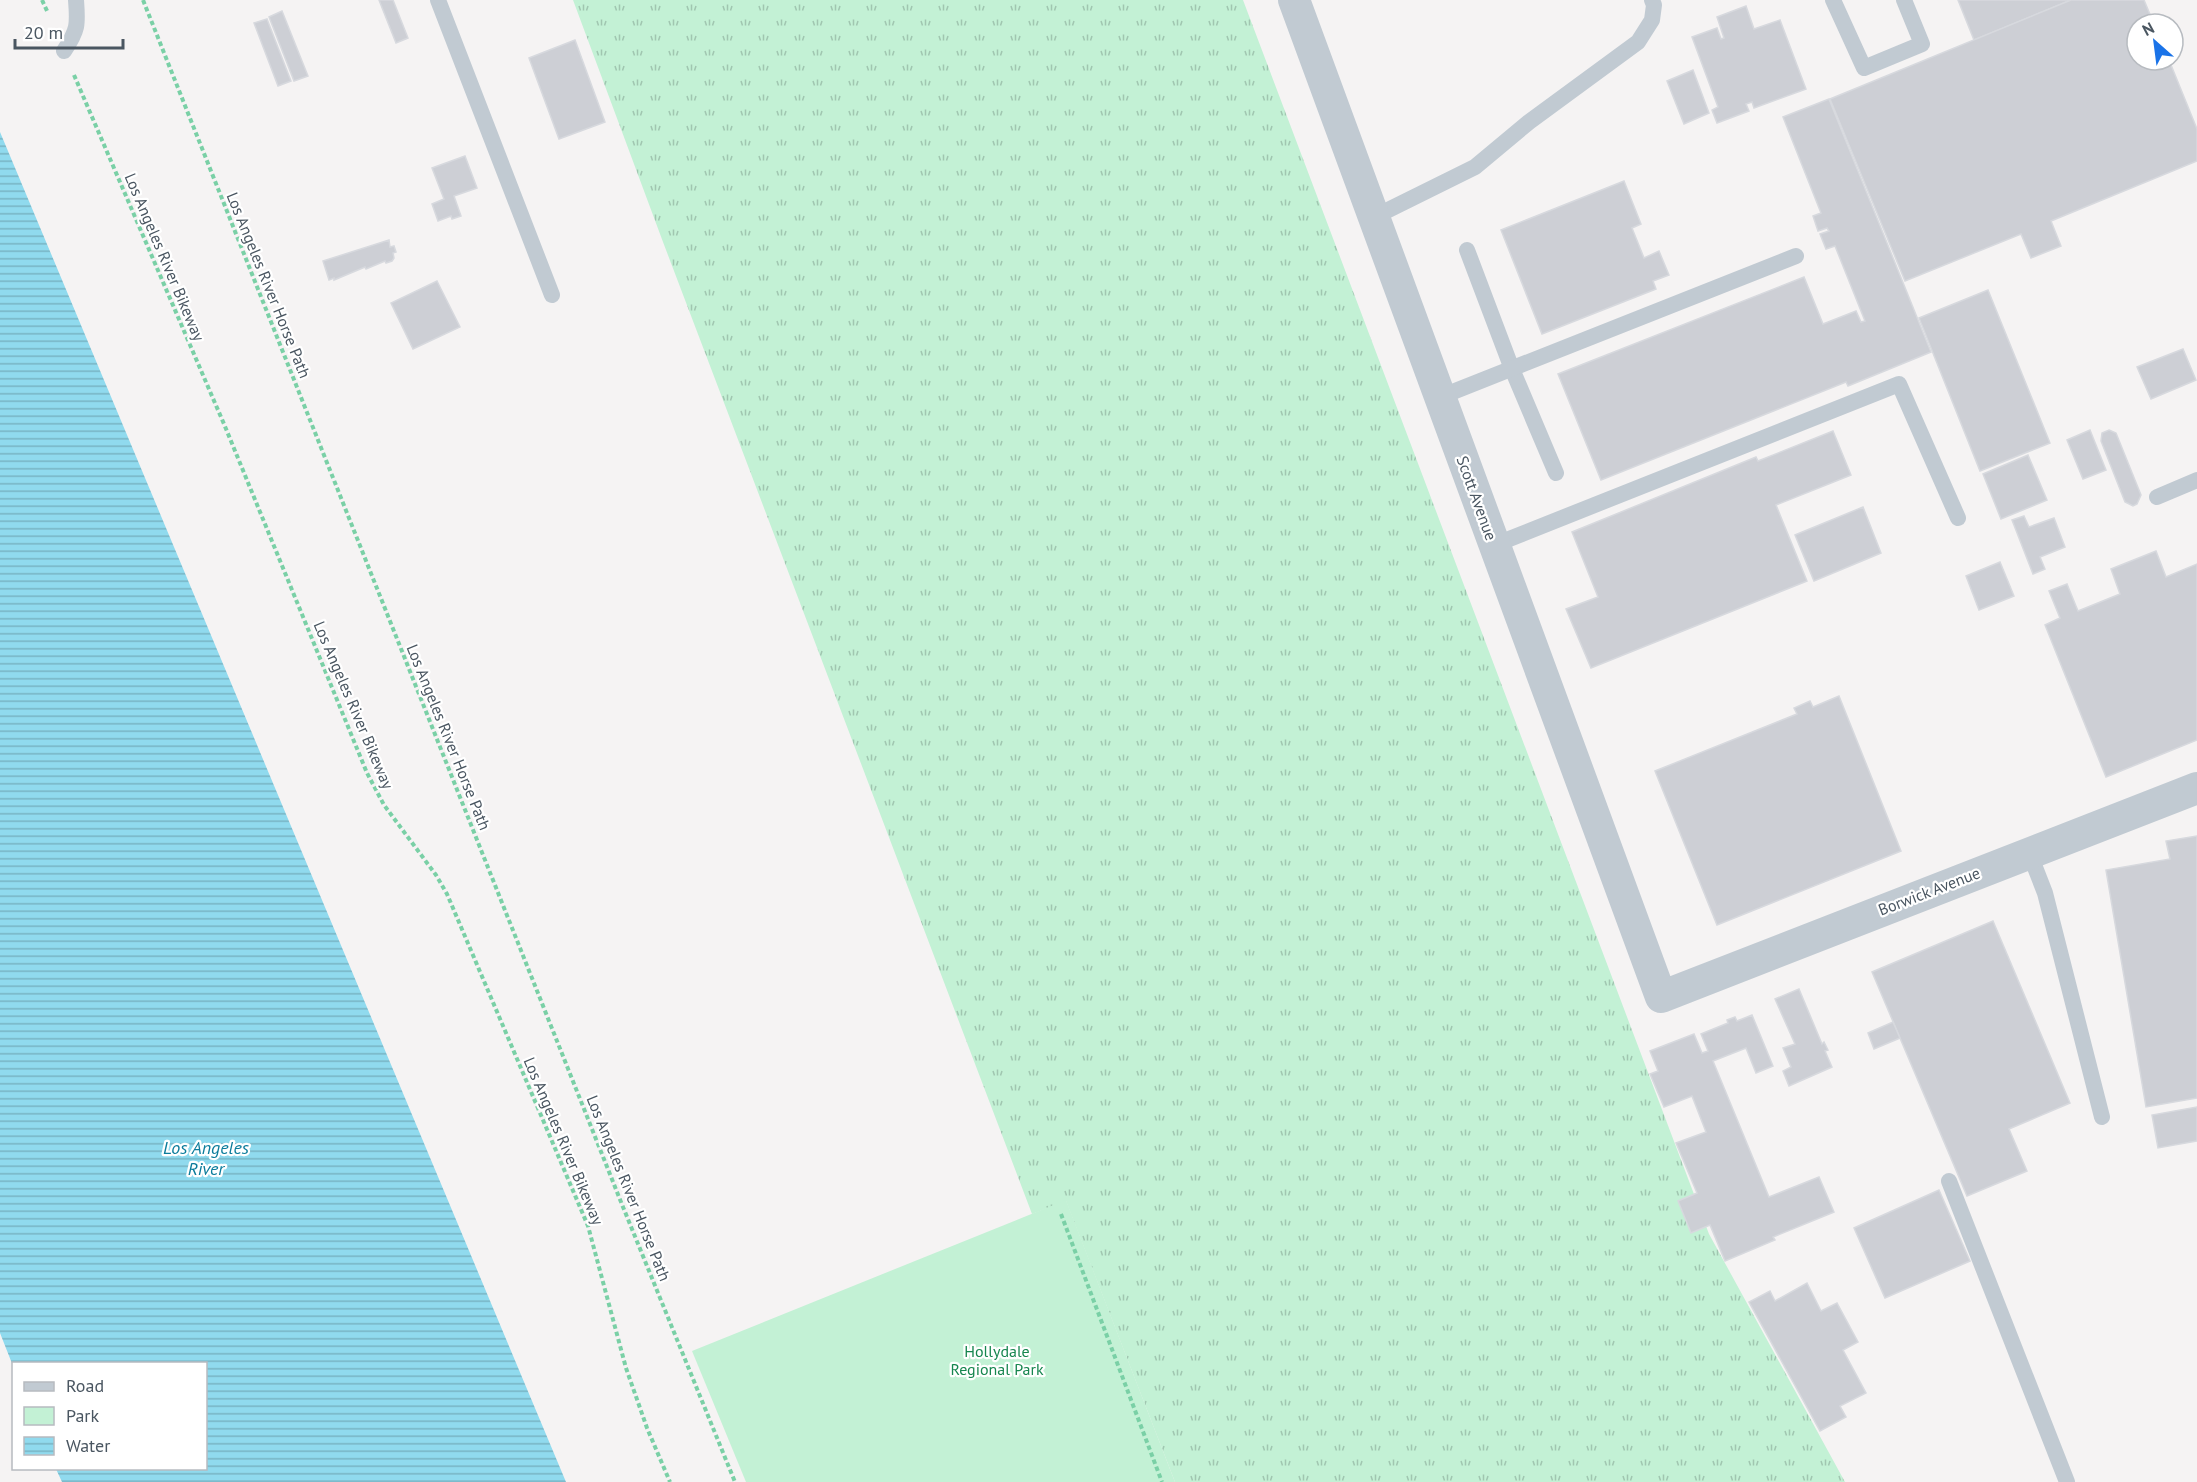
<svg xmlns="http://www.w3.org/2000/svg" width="2197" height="1482" font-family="'PT Sans',sans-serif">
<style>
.grass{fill:url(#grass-tufts)}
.park{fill:#c3f1d5}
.water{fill:url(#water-rules)}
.building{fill:#cdcfd5;stroke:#d7d9de;stroke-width:1.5}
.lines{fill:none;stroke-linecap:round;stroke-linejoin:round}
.path{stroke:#7ad0a6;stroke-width:4;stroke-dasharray:4.5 3;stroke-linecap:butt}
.lane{stroke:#c1cad2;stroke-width:16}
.street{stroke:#c1cad2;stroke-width:32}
.labels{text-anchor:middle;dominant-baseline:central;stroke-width:4.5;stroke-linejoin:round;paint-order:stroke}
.street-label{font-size:16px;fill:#4a5661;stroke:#fff}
.park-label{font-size:16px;fill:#17864f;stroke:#fff}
.water-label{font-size:18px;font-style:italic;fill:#0c7c9b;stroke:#fff}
</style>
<defs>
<pattern id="grass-tufts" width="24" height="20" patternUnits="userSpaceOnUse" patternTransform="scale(1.5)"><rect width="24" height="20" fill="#c3f1d5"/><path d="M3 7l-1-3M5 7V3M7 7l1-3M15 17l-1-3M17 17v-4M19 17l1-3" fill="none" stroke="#a0c6b0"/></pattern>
<pattern id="water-rules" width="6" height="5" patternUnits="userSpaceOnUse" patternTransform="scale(1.5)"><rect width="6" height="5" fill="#90daee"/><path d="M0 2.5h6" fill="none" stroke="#78b4c4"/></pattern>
</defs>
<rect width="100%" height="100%" fill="#f5f3f3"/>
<polygon class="grass" points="573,0 1243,0 1709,1234 1845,1482 1175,1482 1066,1201 1032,1214 663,242"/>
<polygon class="park" points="1066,1200 1175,1482 746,1482 692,1351"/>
<polygon class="water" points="0,132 566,1482 62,1482 56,1469 206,1468 206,1364 14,1364 13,1366 0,1333"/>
<g class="building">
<polygon points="379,0 393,0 408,38 396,43"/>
<polygon points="1958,0 2071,0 1974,40"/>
<polygon points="2071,0 2144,0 2154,24 2137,24 2137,60 2169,60 2197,129 2197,161 2051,221 2061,246 2031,258 2021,234 1905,281 1830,99"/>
<polygon points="1746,6 1754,29 1780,20 1806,89 1754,108 1752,102 1746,104 1749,111 1717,123 1712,110 1718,107 1692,37 1717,28 1721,39 1724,38 1717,17"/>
<polygon points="282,11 308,76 294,81 269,17"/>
<polygon points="267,19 291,81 278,86 254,23"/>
<polygon points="575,40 605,122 559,139 529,58"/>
<polygon points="1693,70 1709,113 1684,124 1667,81"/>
<polygon points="1829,99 1931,352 1848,386 1846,382 1601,480 1558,374 1804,277 1823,324 1856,311 1861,322 1865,321 1835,246 1826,249 1820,234 1829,231 1827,228 1818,231 1813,216 1821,213 1783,117"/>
<polygon points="465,156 477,188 454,196 461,216 452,219 451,216 438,221 432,204 444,199 432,168"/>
<polygon points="1624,181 1641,224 1632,228 1644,258 1659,251 1669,275 1653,281 1656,289 1542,334 1501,230"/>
<polygon points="389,240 390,247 394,246 396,252 393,253 394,258 392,261 386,263 385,261 366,269 365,267 334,280 334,278 329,280 323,261"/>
<polygon points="437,281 460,327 413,349 391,303"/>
<polygon points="1988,290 2050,443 1980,471 1919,318"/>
<polygon points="2183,349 2196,380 2151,399 2137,367"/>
<polygon points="2090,430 2106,470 2083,479 2067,440"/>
<polygon points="2109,430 2116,433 2141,495 2137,504 2133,506 2125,502 2101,441 2102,433"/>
<polygon points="1833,431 1851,475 1776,505 1807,581 1591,668 1566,609 1598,597 1572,532 1756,457 1758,461"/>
<polygon points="2028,455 2047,500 2001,519 1983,474"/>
<polygon points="1863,507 1881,553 1814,581 1795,535"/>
<polygon points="2024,516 2029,527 2054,518 2065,547 2040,557 2045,569 2033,574 2012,520"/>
<polygon points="2156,551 2166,577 2197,564 2197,740 2106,777 2045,625 2060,618 2049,591 2067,584 2078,611 2120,594 2111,569"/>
<polygon points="2000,562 2014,596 1979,610 1966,576"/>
<polygon points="1839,696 1901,851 1717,925 1655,771 1797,714 1794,708 1810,701 1813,707"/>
<polygon points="2197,836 2197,1098 2146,1107 2106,870 2170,859 2166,841"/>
<polygon points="1993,921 2070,1103 2009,1129 2027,1171 1967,1196 1872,972"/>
<polygon points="1799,989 1822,1044 1824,1042 1828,1050 1825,1051 1832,1067 1789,1086 1783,1071 1791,1067 1783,1048 1795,1044 1775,999"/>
<polygon points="1752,1015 1773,1066 1756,1073 1746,1048 1713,1061 1769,1197 1819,1177 1834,1212 1773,1237 1775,1240 1725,1261 1710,1225 1691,1233 1678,1201 1697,1193 1676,1143 1706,1132 1692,1096 1664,1107 1650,1074 1658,1071 1650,1051 1694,1034 1702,1053 1708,1051 1701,1034 1728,1023 1727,1020 1735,1017 1737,1021"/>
<polygon points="1893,1022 1900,1038 1874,1049 1868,1033"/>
<polygon points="2197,1107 2197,1141 2158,1148 2152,1115"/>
<polygon points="1939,1190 1970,1261 1885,1298 1854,1228"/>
<polygon points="1807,1283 1821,1311 1837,1303 1858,1342 1843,1350 1866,1393 1840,1406 1846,1417 1820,1431 1749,1302 1770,1291 1775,1301"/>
</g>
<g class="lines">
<g class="path">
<polyline points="42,0 48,13"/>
<polyline points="143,0 623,1207 735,1482"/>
<polyline points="74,75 224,424 367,773 384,805 436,875 447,894 588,1226 626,1368 647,1428 670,1482"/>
<polyline points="1061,1214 1162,1482"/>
</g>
<g class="lane">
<polyline points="438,0 552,295"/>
<polyline points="1833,0 1864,68 1922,44 1904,0"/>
<path d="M64,51C78,30 78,25 76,0"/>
<polyline points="1374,217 1475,167 1529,122 1638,42 1652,20 1654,5 1652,0"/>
<polyline points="1467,250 1512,369 1556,473"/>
<polyline points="1440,397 1796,256"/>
<polyline points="2157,497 2197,480"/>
<polyline points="1494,545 1899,384 1958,518"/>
<polyline points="2029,852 2045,893 2102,1117"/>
<polyline points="1949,1181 2067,1482"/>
</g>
<polyline class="street" points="1294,0 1661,997 2197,788"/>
</g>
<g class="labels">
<g class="street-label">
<text transform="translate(165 257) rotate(67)">Los Angeles River Bikeway</text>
<text transform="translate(269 285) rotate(68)">Los Angeles River Horse Path</text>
<text transform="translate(1477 498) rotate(70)">Scott Avenue</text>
<text transform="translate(354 705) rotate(67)">Los Angeles River Bikeway</text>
<text transform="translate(449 737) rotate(68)">Los Angeles River Horse Path</text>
<text transform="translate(1929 891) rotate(-21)">Borwick Avenue</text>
<text transform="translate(564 1141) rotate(67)">Los Angeles River Bikeway</text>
<text transform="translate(629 1188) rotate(68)">Los Angeles River Horse Path</text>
</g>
<g class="park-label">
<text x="997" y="1351">Hollydale<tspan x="997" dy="18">Regional Park</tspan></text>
</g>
<g class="water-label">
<text x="206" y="1147">Los Angeles<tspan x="206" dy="21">River</tspan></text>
</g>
</g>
<rect x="12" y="1362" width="195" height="108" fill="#ffffff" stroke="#b7bbc0" stroke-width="1.5"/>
<rect x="24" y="1382" width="30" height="9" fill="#c1cad2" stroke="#b7bbc0" stroke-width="1.5"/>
<text x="66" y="1392" font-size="18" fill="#4a5661">Road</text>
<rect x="24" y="1407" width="30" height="18" fill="#c3f1d5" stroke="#b7bbc0" stroke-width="1.5"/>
<text x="66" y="1422" font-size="18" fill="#4a5661">Park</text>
<rect x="24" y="1437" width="30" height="18" fill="url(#water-rules)" stroke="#b7bbc0" stroke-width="1.5"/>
<text x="66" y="1452" font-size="18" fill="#4a5661">Water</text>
<g transform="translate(2155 42) rotate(332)"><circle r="28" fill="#ffffff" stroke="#b7bbc0" stroke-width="1.5"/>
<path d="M0-4.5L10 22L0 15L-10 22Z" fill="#1a73e8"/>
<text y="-9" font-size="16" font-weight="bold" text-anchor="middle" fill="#4a5661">N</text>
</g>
<path d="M15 39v9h108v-9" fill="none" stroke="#4a5661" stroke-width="3"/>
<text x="24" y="39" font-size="18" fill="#4a5661" stroke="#ffffff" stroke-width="4.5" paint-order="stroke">20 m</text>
</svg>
